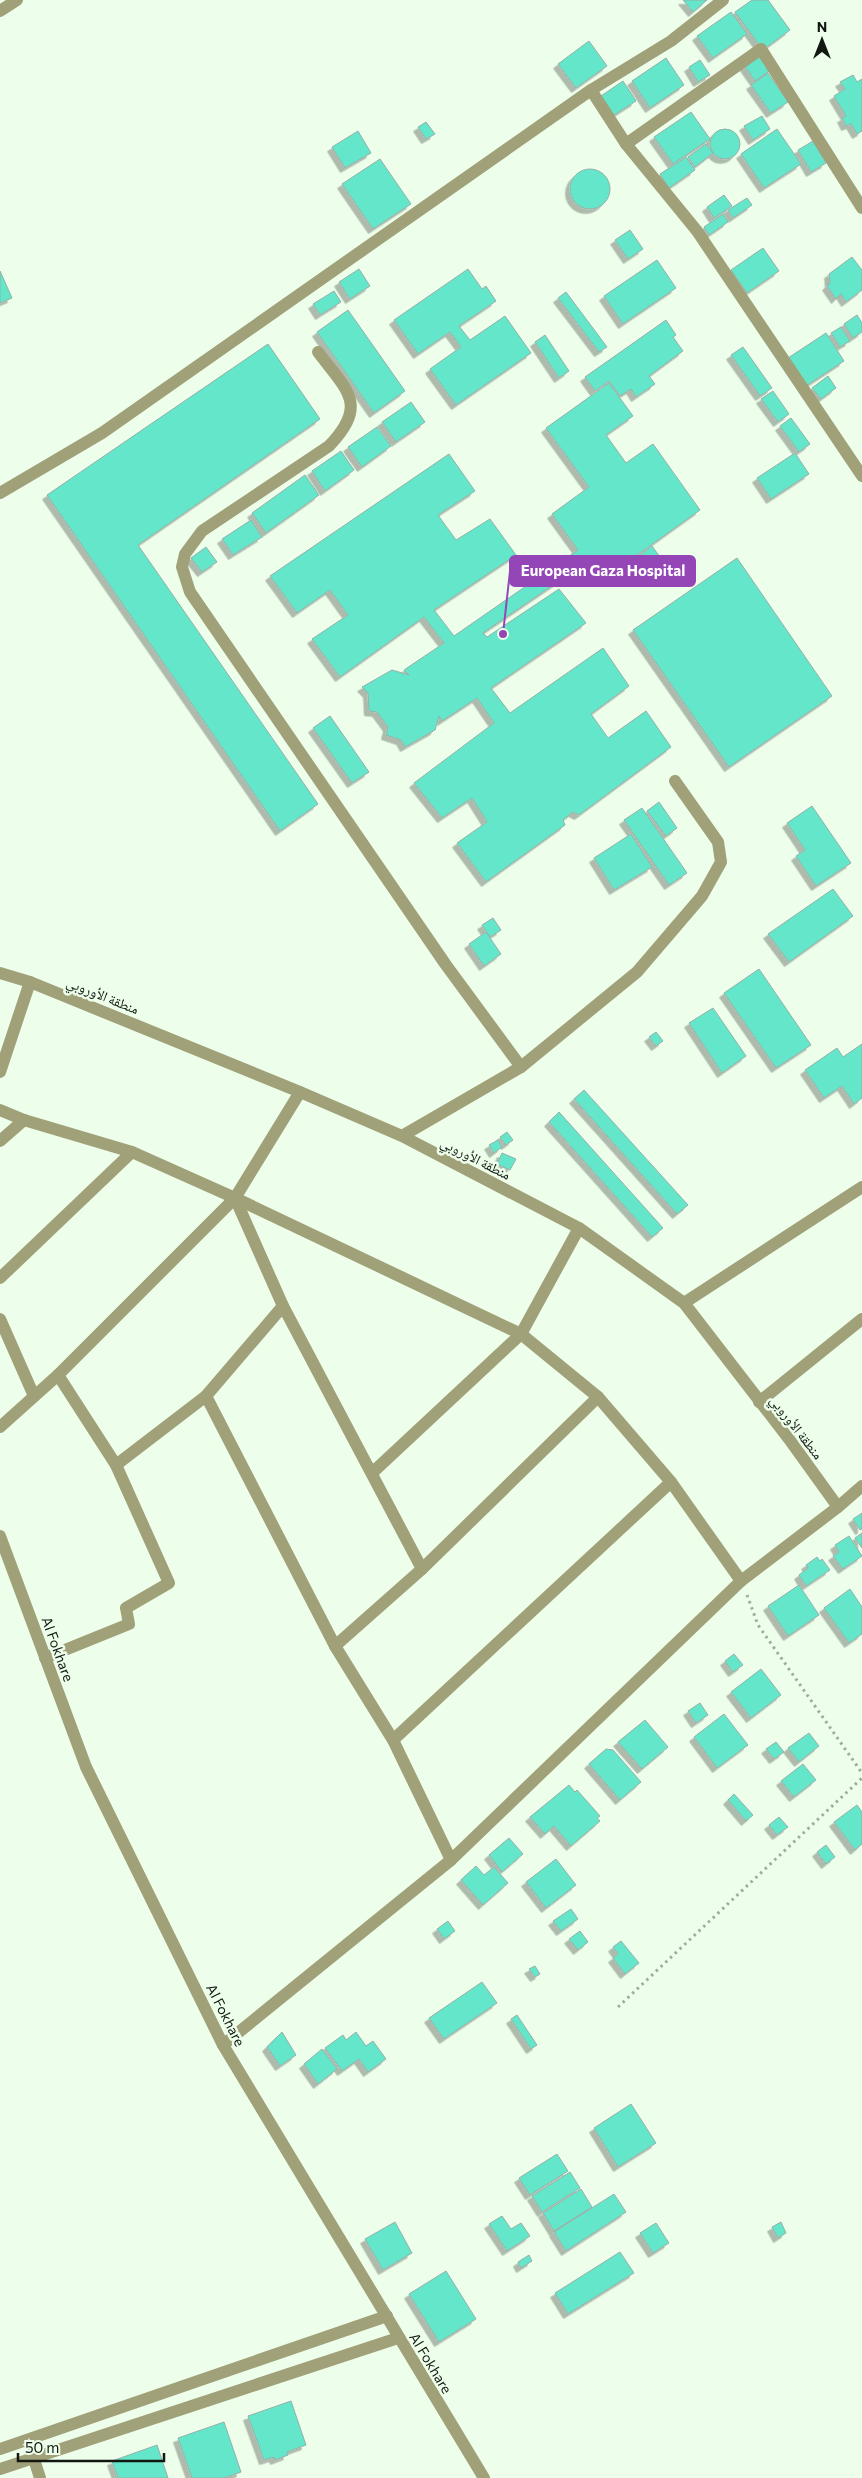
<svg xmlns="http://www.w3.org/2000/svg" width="862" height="2478" font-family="Commissioner,'Noto Naskh Arabic',sans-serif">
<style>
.building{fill:#63e6c9;stroke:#95b0a8;filter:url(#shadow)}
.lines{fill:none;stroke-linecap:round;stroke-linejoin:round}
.path{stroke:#a0ad9e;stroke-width:3;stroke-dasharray:2.5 4;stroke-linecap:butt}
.minor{stroke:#a1a179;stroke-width:12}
.labels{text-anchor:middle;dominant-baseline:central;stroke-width:5;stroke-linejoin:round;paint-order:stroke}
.street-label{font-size:14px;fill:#121811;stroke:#edfeeb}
.leader{fill:none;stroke:#9446b6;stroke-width:2}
.callout-dot{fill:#9446b6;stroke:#edfeeb;stroke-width:2}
.callout{fill:#9446b6;stroke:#9446b6;stroke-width:2}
.callout-label{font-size:15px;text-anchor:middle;font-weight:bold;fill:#fff}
</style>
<defs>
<filter id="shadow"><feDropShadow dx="-4.5" dy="4.5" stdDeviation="0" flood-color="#0004"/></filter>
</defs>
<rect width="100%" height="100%" fill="#edfeeb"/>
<g class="building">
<polygon points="683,0 707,0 693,12"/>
<polygon points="752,0 768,0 790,30 763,50 735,12"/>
<polygon points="731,12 747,34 713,58 697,36"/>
<polygon points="589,41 607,66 576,88 558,64"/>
<polygon points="760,54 771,70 755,81 744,65"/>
<polygon points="666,58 684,85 650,108 632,81"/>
<polygon points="700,60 710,75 698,82 689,67"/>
<polygon points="768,73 788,102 771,113 751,85"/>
<polygon points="853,75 857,82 862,79 862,131 857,134 851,124 846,126 842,118 846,116 834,96 845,89 840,82"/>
<polygon points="623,81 636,101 611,117 598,98"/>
<polygon points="691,112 710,139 673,164 654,137"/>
<polygon points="762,116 770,129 753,140 744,126"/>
<polygon points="426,122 435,134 426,139 418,127"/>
<polygon points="777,129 801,164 764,188 741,154"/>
<circle cx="725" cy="144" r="15"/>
<polygon points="358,131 371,153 345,168 332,147"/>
<polygon points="813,141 826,163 811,172 798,150"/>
<polygon points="706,144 713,153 695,167 688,157"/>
<polygon points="686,157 695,170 669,188 660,174"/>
<polygon points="380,159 411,204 373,229 342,184"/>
<circle cx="590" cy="189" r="20"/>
<polygon points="724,195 732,206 714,218 707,207"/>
<polygon points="747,198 752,205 733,218 728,210"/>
<polygon points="723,214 728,222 709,235 704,227"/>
<polygon points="630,230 643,249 628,259 615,240"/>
<polygon points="763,248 779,271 747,293 731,270"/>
<polygon points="852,257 862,270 862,290 846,302 841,294 836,299 827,286 830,283 829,274"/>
<polygon points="657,260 676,288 623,324 604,296"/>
<polygon points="359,269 370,286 350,299 339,282"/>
<polygon points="468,269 482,289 486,286 496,301 459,326 470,340 505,316 531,353 456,405 430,369 461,347 450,332 418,354 394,320"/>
<polygon points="0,271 12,298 0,303"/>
<polygon points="334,291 341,302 320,315 313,304"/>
<polygon points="566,292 607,347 599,352 558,298"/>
<polygon points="348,310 405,391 374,413 317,332"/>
<polygon points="857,315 862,323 862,332 853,338 844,324"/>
<polygon points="666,320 676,335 673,337 683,351 649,376 655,384 636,397 631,389 620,396 609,381 595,391 585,377"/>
<polygon points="841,327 850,341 840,347 831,333"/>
<polygon points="826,333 844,361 806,386 788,358"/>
<polygon points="545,335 569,371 559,378 535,342"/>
<polygon points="268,344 320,419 138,545 318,804 280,831 47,495"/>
<polygon points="743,347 772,388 760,396 731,355"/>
<polygon points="828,376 836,388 821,399 812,388"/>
<polygon points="609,383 633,416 606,435 626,463 653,444 700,510 601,581 587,562 483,633 487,637 559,589 586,623 491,688 510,713 603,648 629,686 591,714 608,738 646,711 671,747 579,815 573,812 563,820 565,825 486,882 457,843 487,822 472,798 442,818 414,783 494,723 477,698 442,721 439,716 435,730 405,747 401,740 386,735 388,727 377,712 369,711 368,693 362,687 392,670 409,675 404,670 444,643 424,617 340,677 312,639 348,615 330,590 297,613 270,576 449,454 475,491 438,515 456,540 490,519 516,555 434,610 454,636 578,550 552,514 589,487 546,428"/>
<polygon points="773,391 789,414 778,422 761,399"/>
<polygon points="411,402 425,422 396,442 382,422"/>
<polygon points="791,418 810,444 799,452 780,426"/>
<polygon points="377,427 391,446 362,467 348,447"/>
<polygon points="341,451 354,470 325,491 312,471"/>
<polygon points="795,453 809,474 771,499 757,478"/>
<polygon points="305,475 319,495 266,533 252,513"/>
<polygon points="251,520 262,537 233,555 222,539"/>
<polygon points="652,546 660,557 633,577 625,566"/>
<polygon points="206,547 217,562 202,572 191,558"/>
<polygon points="737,558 832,696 729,767 633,630"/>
<polygon points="330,716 369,772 352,783 313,728"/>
<polygon points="659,802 677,828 666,836 647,811"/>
<polygon points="812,806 851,863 816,886 796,856 805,850 787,823"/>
<polygon points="642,808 687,873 669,885 624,820"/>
<polygon points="631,834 652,867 614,890 594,858"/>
<polygon points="833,889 853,916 789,962 768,934"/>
<polygon points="493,918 501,930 490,937 482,925"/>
<polygon points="486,932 501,954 484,966 469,944"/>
<polygon points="759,969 811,1045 776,1068 724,993"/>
<polygon points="713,1008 746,1056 722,1073 689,1023"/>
<polygon points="656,1032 663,1041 656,1046 649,1037"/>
<polygon points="862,1044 862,1098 854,1104 842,1086 824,1098 805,1070 837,1048 843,1057"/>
<polygon points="584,1090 688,1205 677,1214 574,1099"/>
<polygon points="559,1112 663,1228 652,1237 549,1122"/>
<polygon points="507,1132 513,1140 506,1145 500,1137"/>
<polygon points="498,1140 502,1147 494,1153 489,1145"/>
<polygon points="502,1153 516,1159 510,1170 497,1164"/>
<polygon points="862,1513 862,1529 860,1530 853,1519"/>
<polygon points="862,1533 862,1548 855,1538"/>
<polygon points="849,1536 862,1556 843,1569 833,1556 839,1552 835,1545"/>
<polygon points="817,1557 820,1561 822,1559 830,1570 806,1586 799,1575 808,1568 806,1565"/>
<polygon points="799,1585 819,1615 788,1636 768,1606"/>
<polygon points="850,1589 862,1607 862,1634 849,1643 824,1608"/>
<polygon points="734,1654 743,1665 733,1672 725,1661"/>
<polygon points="761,1669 781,1695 751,1718 731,1692"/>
<polygon points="700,1703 708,1715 696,1723 688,1711"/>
<polygon points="724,1714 748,1745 717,1768 694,1737"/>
<polygon points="645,1720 668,1747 642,1769 618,1742"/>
<polygon points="809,1733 819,1746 799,1762 788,1748"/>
<polygon points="776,1742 784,1752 774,1759 766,1749"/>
<polygon points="606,1749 613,1750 641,1782 620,1800 589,1764"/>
<polygon points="803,1764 816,1780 794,1797 781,1781"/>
<polygon points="569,1785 575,1792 577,1790 600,1816 597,1818 600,1821 571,1846 554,1826 545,1834 530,1817"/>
<polygon points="734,1794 753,1815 746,1821 728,1800"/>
<polygon points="857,1805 862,1812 862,1844 855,1850 834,1822"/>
<polygon points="779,1817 788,1827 777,1835 769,1825"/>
<polygon points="509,1838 523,1854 502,1872 489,1855"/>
<polygon points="826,1845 835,1857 826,1864 817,1852"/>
<polygon points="556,1859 576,1885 546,1908 526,1882"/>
<polygon points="476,1866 484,1875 494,1867 508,1883 483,1905 461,1880"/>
<polygon points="571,1909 578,1919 561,1931 553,1921"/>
<polygon points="448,1921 455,1931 444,1939 437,1929"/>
<polygon points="580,1931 588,1942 578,1950 569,1939"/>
<polygon points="621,1941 639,1963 625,1974 613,1958 618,1954 613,1947"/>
<polygon points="535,1966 540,1974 535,1977 529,1969"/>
<polygon points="482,1982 497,2003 444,2039 429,2018"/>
<polygon points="517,2015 537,2045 531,2049 511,2019"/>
<polygon points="282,2032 296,2055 280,2066 267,2047"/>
<polygon points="356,2032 366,2046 373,2041 386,2059 368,2072 359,2059 342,2071 325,2048 343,2035 346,2040"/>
<polygon points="322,2049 337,2069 318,2084 304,2064"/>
<polygon points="631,2104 656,2143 618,2167 594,2128"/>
<polygon points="557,2154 568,2171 530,2195 519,2178"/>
<polygon points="570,2172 580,2188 542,2212 532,2196"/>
<polygon points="581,2189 592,2207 554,2231 543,2213"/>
<polygon points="614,2194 626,2212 566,2251 554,2232"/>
<polygon points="502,2216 511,2229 521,2223 530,2236 507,2251 489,2224"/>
<polygon points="395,2222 412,2253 383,2270 365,2239"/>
<polygon points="781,2222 786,2233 778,2238 772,2227"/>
<polygon points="656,2223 669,2243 653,2253 640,2233"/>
<polygon points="620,2252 634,2273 568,2314 555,2293"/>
<polygon points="529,2255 532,2261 521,2268 518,2262"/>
<polygon points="446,2271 476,2319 439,2342 409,2294"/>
<polygon points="291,2401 306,2445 287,2452 288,2455 275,2460 274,2457 264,2460 248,2416"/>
<polygon points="224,2422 241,2472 224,2478 192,2478 178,2438"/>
<polygon points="157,2445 168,2478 118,2478 112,2461"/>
</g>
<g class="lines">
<g class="path">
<polyline points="747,1595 758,1625 862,1773"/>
<polyline points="618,2007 862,1778"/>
</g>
<g class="minor">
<polyline points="0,11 17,0"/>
<polyline points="591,90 671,41 723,0"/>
<polyline points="626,144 761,49 862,208"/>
<path d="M318,352C347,391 369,404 329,446L202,531L185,554L182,567L190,592L446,965L521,1067L402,1136"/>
<polyline points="0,493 102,433 591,90 626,144 697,231 862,476"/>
<polyline points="0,973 30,982 300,1092 402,1136 579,1228 684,1303 789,1439 838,1507"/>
<polyline points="521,1067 637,972 702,896 721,862 718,842 675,781"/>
<polyline points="0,1072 30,982"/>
<polyline points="300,1092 235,1198 283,1306 422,1569"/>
<polyline points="0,1110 24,1120 132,1152 235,1198 521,1334 598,1397 671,1482 741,1581"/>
<polyline points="0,1141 24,1120"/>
<polyline points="0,1278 132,1152"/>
<polyline points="684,1303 862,1187"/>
<polyline points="0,1319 34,1396"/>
<polyline points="206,1396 283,1306"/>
<polyline points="759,1402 862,1319"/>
<polyline points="0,1427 58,1375 235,1198"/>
<polyline points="116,1465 206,1396 335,1646 393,1740 451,1860"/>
<polyline points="372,1473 521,1334 579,1228"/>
<polyline points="0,1536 86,1767 223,2045 484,2478"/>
<polyline points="335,1646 422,1569 598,1397"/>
<polyline points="45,1658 129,1624 126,1608 169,1583 116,1465 58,1375"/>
<polyline points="393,1740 671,1482"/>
<polyline points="223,2045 451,1860 741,1581 838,1507 862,1486"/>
<polyline points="28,2440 40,2478"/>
<polyline points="0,2449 387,2316"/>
<polyline points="0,2469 398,2338"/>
</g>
</g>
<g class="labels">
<g class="street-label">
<text transform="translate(103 995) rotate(22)">منطقة الأوروبي</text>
<text transform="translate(476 1158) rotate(27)">منطقة الأوروبي</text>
<text transform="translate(797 1427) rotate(52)">منطقة الأوروبي</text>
<text transform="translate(58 1649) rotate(70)">Al Fokhare</text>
<text transform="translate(226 2015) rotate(63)">Al Fokhare</text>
<text transform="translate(431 2363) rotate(59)">Al Fokhare</text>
</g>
</g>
<path class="leader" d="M503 634L510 571"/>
<circle class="callout-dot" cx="503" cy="634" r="5"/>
<rect class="callout" x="510" y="556" width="185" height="30" rx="5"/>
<g class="callout-label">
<text x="603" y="576">European Gaza Hospital</text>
</g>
<g transform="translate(822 40)" stroke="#edfeeb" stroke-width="4" paint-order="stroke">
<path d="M0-4L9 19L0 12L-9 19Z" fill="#121811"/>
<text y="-8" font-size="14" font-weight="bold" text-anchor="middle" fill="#121811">N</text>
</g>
<path d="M18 2453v8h146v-8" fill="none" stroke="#121811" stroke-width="2.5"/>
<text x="25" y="2453" font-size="15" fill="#121811" stroke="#edfeeb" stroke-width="4" paint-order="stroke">50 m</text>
</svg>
